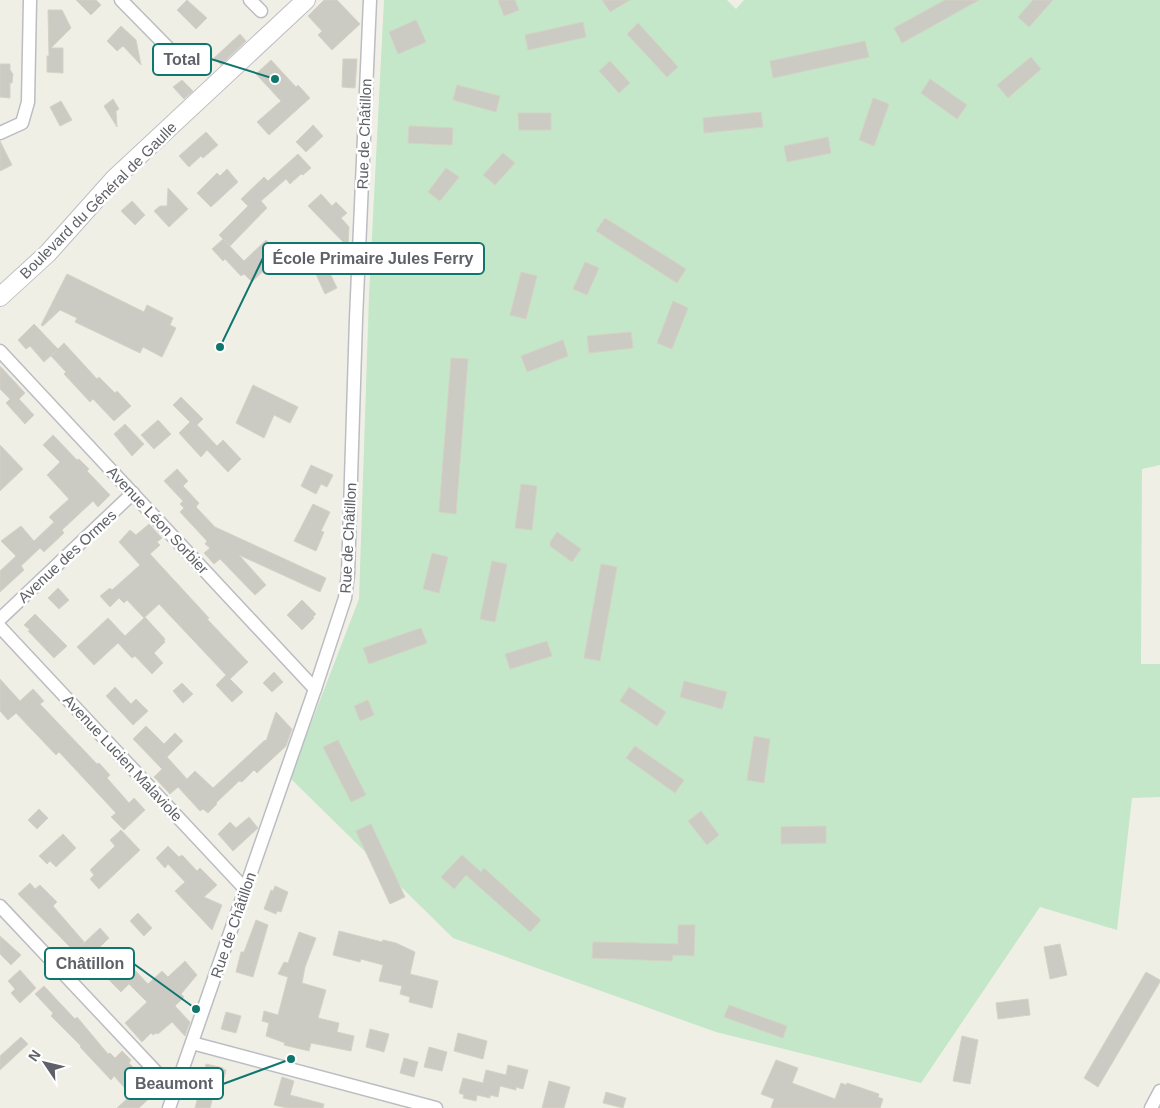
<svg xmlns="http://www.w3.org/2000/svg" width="1160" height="1108" font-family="Arial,sans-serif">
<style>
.green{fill:#c3e7c8}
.building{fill:#cbcac3;stroke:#d5d2c5}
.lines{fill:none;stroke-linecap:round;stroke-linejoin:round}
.minor-casing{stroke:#bbbdc2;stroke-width:15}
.secondary-casing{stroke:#bcbec4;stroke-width:20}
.minor{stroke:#fff;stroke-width:12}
.secondary{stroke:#fff;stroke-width:18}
.labels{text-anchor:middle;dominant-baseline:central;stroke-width:5;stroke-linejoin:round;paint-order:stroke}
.street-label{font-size:15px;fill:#5e6167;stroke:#fff}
.leader{fill:none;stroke:#0f766e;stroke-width:2}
.callout-dot{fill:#0f766e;stroke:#fff;stroke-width:2}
.callout{fill:#fff;stroke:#0f766e;stroke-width:2}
.callout-label{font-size:16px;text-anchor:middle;font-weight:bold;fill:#5e6167}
</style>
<rect width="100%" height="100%" fill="#f0efe6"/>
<polygon class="green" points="384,0 727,0 736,9 744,0 1160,0 1160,465 1142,469 1141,664 1160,664 1160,797 1132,798 1117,930 1040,907 921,1083 716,1032 453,938 290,778 359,599 369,296"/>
<g class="building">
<polygon points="76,0 96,0 101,5 91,15"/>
<polygon points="187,0 207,18 196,29 177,10"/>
<polygon points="324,0 337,0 360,24 332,50 318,35 322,31 308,16"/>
<polygon points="498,0 515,0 519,10 504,16"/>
<polygon points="602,0 630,0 610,12"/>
<polygon points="945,0 979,0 902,43 894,28"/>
<polygon points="1033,0 1053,0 1029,27 1018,17"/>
<polygon points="48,10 62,10 71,28 51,48 63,48 63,73 47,72 47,56 49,56"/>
<polygon points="416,20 426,42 398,54 389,32"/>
<polygon points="583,22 586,37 528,50 525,35"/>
<polygon points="638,23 678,67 667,77 627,34"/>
<polygon points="121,26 136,40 141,65 123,46 117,51 107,41"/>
<polygon points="240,34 246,41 221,65 214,58"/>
<polygon points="865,41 869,57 773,78 770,61"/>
<polygon points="1031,57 1041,69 1008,98 997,85"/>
<polygon points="343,59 357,59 355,88 342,87"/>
<polygon points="271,60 296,87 298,85 310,98 269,135 257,122 281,101 256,74"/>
<polygon points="610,61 630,83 619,93 599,71"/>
<polygon points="0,64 10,64 10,70 13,74 12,83 10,83 10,98 0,97"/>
<polygon points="930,79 967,105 957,119 921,93"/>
<polygon points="182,80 193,91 184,99 173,87"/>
<polygon points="457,85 500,96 496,112 453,100"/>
<polygon points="873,98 889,104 874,146 859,140"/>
<polygon points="113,99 119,109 116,111 117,127 104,106"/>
<polygon points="61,101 72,120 60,126 50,107"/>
<polygon points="761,112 763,127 704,133 703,118"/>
<polygon points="518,113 551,113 551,130 519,130"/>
<polygon points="313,125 323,136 306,152 296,142"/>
<polygon points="409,126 453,128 452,145 408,143"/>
<polygon points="206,132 218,145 203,158 201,156 189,167 179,156"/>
<polygon points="828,137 831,153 787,162 784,146"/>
<polygon points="0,141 12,165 0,171"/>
<polygon points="503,153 515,163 495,185 483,175"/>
<polygon points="298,154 311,168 303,175 301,174 290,184 286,179 261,201 267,208 230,246 219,235 248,206 241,199 264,177 268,181"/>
<polygon points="446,168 459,177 440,201 428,192"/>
<polygon points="227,169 238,182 211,207 197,193 217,173 220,176"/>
<polygon points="168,188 188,209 169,227 154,211 160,206 167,206"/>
<polygon points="321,194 332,206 336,202 347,213 341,218 349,227 348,247 308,206"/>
<polygon points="132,201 145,215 135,225 121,211"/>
<polygon points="605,218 686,269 677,283 596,231"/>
<polygon points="223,239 244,261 266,240 280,255 252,282 244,274 241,276 225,259 223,261 212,249"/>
<polygon points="585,262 599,268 587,295 573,289"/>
<polygon points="325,263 337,288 325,294 315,272"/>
<polygon points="521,272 537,276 526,319 510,315"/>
<polygon points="67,274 144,312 147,305 173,318 170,325 176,328 162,357 143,347 140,353 75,322 77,318 60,310 43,326 41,325"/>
<polygon points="673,301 688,308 672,349 657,343"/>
<polygon points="34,324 58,349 64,343 97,379 99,377 115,393 117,391 131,406 114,421 93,399 90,402 64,374 66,372 51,356 57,350 44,362 30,346 26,349 18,340"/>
<polygon points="631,332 633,348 589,353 587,336"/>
<polygon points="563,340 568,356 527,372 521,356"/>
<polygon points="451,358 468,359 456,514 439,512"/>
<polygon points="0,366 25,393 19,399 34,415 25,424 6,403 10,399 0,389"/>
<polygon points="253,385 298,407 290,423 274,415 264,438 236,423"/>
<polygon points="181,397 203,419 197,425 217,446 223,440 241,459 228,472 207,450 201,457 179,433 190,422 173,405"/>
<polygon points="158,420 171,434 154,449 141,435"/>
<polygon points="125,424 144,444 132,456 114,434"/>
<polygon points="53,435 77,460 79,459 89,469 87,471 110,495 98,507 93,501 62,530 64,533 44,552 40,548 21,566 24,570 0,592 0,571 16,556 1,541 21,526 34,541 54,522 49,517 69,499 47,475 60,462 43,445"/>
<polygon points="0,445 23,469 0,491"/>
<polygon points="311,465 333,475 327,487 321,484 316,494 301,486"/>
<polygon points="177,469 188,481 183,486 199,503 196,507 215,527 326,578 320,592 239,555 266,585 255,595 220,559 214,564 204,553 210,548 205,544 207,541 180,512 184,508 180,504 183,501 164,481"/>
<polygon points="521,484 537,486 532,530 515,528"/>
<polygon points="313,504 330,512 321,531 324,532 316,551 294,541"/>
<polygon points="149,524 162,538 157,542 160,545 150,554 209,618 207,619 248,662 230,679 243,692 232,702 216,685 226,675 159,604 144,618 127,600 124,603 119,598 110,607 100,596 110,588 112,590 140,565 119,542 130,530 136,535"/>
<polygon points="557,532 581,549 572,562 550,546 550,542"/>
<polygon points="432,553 448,557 439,593 423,589"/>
<polygon points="492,561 507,564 495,622 480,619"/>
<polygon points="601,564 617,567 600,661 584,658"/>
<polygon points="58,588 69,600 59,609 48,598"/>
<polygon points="302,600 316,614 313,617 314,618 302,630 287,615"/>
<polygon points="35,614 67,646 54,658 28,631 30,630 24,625"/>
<polygon points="145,617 165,639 164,641 165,642 154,653 163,663 152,674 135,656 132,658 118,643 94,665 77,647 108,618 125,636"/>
<polygon points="421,628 427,643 369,664 363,648"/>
<polygon points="547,641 552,656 510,669 505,654"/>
<polygon points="274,672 283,682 272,692 263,683"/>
<polygon points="0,679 20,701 33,689 44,701 40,704 97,764 99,763 110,775 107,778 129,803 134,798 145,810 124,830 111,817 116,813 59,752 56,755 16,713 8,720 0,711"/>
<polygon points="684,681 727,692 722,709 680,697"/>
<polygon points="182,683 193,694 183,703 173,691"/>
<polygon points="115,687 131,704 136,699 148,711 133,725 106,696"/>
<polygon points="629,687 666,712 657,726 620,701"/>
<polygon points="368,700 374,715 360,721 354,706"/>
<polygon points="276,712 292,729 286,746 257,773 254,770 242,782 239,781 216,803 217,804 208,813 203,809 200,811 178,787 170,794 154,777 162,769 133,739 146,726 164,744 175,733 183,741 167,757 187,779 195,771 213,788 265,740 266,741"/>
<polygon points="754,736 770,739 764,783 747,780"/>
<polygon points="338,740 366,795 351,802 323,747"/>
<polygon points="635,746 684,780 675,793 626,758"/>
<polygon points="39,809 48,818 37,829 28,820"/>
<polygon points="701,811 719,835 707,845 688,821"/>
<polygon points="249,817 258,828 233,851 218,834 230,822 236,828"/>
<polygon points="371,824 405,897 390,904 356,831"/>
<polygon points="826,826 826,843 781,844 781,827"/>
<polygon points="121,830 140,850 99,889 90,879 94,875 90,870 115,846 110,840"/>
<polygon points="63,834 76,848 56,867 50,861 47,864 39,856"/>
<polygon points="168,846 179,857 182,855 197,871 200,868 217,885 204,897 222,905 212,930 175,891 185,882 168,864 165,868 156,858"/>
<polygon points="462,855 481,872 484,868 541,920 530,932 466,875 454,889 441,877"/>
<polygon points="30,883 35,889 40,885 57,902 53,906 85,943 81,946 100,928 109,938 95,952 93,950 86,956 79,949 75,952 18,894"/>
<polygon points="275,886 288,892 281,912 277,911 276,914 264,909 271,890 273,891"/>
<polygon points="138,913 152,928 144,936 130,921"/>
<polygon points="256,920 268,925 253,977 236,972 241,952 244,952"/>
<polygon points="678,925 695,925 694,956 673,955 672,961 592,958 593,942 678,944"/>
<polygon points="339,931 382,942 383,940 396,943 415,952 410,974 438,981 432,1008 409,1002 410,997 400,994 402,986 379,981 383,965 361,959 360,962 333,955"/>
<polygon points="299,932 316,938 305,967 302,983 326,990 318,1018 339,1023 337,1032 354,1036 351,1051 311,1043 309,1051 284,1045 285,1043 266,1036 269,1023 262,1021 264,1011 278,1015 288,977 278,974 284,962 288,963"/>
<polygon points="0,936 21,955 11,965 0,954"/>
<polygon points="1060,944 1067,975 1050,979 1044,947"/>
<polygon points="118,961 126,970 131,966 148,984 162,971 168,977 185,961 197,975 181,994 184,997 175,1006 190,1022 185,1036 172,1022 158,1034 156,1033 153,1035 151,1033 142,1042 125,1023 147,1002 129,984 121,992 106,977 113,971 110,968"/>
<polygon points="20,970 36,988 20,1003 11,993 15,989 8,981"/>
<polygon points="1146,972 1160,980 1160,982 1098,1087 1084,1078"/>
<polygon points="44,986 75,1019 77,1017 108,1054 110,1053 115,1058 122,1051 131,1060 129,1063 157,1091 139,1108 117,1108 131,1095 114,1076 111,1080 80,1047 81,1046 51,1016 53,1013 35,994"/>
<polygon points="1028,999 1030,1015 998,1019 996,1003"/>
<polygon points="729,1005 787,1026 783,1038 724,1017"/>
<polygon points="226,1012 241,1016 236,1033 221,1029"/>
<polygon points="370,1029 389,1034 384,1052 366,1047"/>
<polygon points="458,1033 487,1041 483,1059 454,1051"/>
<polygon points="962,1036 978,1040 970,1084 953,1081"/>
<polygon points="21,1037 28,1044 0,1070 0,1056"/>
<polygon points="429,1047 447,1052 442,1071 424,1067"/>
<polygon points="404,1058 418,1062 414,1077 400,1073"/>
<polygon points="776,1060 798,1068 792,1083 835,1099 841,1083 846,1085 847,1083 879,1094 878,1097 883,1099 880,1108 771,1108 774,1099 761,1094"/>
<polygon points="206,1064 223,1068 223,1069 226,1070 223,1082 220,1080 219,1083 217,1082 210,1108 195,1108"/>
<polygon points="508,1065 528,1070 523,1089 516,1087 516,1090 500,1086 498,1097 490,1095 490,1098 477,1095 476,1101 463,1098 464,1095 459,1093 463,1078 483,1083 486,1070 506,1075"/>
<polygon points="282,1077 294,1081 290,1095 324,1104 323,1108 287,1108 274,1105"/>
<polygon points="549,1081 570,1087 564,1108 542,1108"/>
<polygon points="606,1092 626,1098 623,1108 603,1103"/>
</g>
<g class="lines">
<defs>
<g id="minor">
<polyline points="121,0 184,64"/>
<polyline points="250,0 261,11"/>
<polyline points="0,133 22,123 28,102 30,0"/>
<polyline points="0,351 315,689"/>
<polyline points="0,619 133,493"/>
<polyline points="0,627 245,889"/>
<polyline points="0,906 175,1092"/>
<polyline points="192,1043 436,1108"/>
<polyline points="169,1108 315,689 345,598 348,574 356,319 370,0"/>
<polyline points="1151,1108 1160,1091"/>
</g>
<polyline id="secondary" points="0,297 48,253 115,178 306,0"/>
</defs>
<use href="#minor" class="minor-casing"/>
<use href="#secondary" class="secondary-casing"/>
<use href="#minor" class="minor"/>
<use href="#secondary" class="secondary"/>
</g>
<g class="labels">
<g class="street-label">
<text transform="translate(364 134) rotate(-88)">Rue de Châtillon</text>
<text transform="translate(98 200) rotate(-45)">Boulevard du Général de Gaulle</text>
<text transform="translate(158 520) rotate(47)">Avenue Léon Sorbier</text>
<text transform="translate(348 538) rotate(-87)">Rue de Châtillon</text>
<text transform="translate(67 556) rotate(-43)">Avenue des Ormes</text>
<text transform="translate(123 758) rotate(47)">Avenue Lucien Malaviole</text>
<text transform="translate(233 925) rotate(-71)">Rue de Châtillon</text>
</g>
</g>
<path class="leader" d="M275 79L211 59M220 347L263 258M196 1009L134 964M291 1059L223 1084"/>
<g class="callout-dot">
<circle cx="275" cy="79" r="5"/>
<circle cx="220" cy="347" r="5"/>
<circle cx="196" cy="1009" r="5"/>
<circle cx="291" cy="1059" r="5"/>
</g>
<g class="callout">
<rect x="153" y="44" width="58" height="31" rx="5"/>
<rect x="263" y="243" width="221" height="31" rx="5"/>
<rect x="45" y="948" width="89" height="31" rx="5"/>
<rect x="125" y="1068" width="98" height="31" rx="5"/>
</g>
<g class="callout-label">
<text x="182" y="65">Total</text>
<text x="373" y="264">École Primaire Jules Ferry</text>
<text x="90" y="969">Châtillon</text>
<text x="174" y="1089">Beaumont</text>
</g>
<g transform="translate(45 1063) rotate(305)" stroke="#ffffff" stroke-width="4" paint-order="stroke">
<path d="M0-4L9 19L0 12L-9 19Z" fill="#5e6167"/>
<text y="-8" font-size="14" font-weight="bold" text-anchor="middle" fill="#5e6167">N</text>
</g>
</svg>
